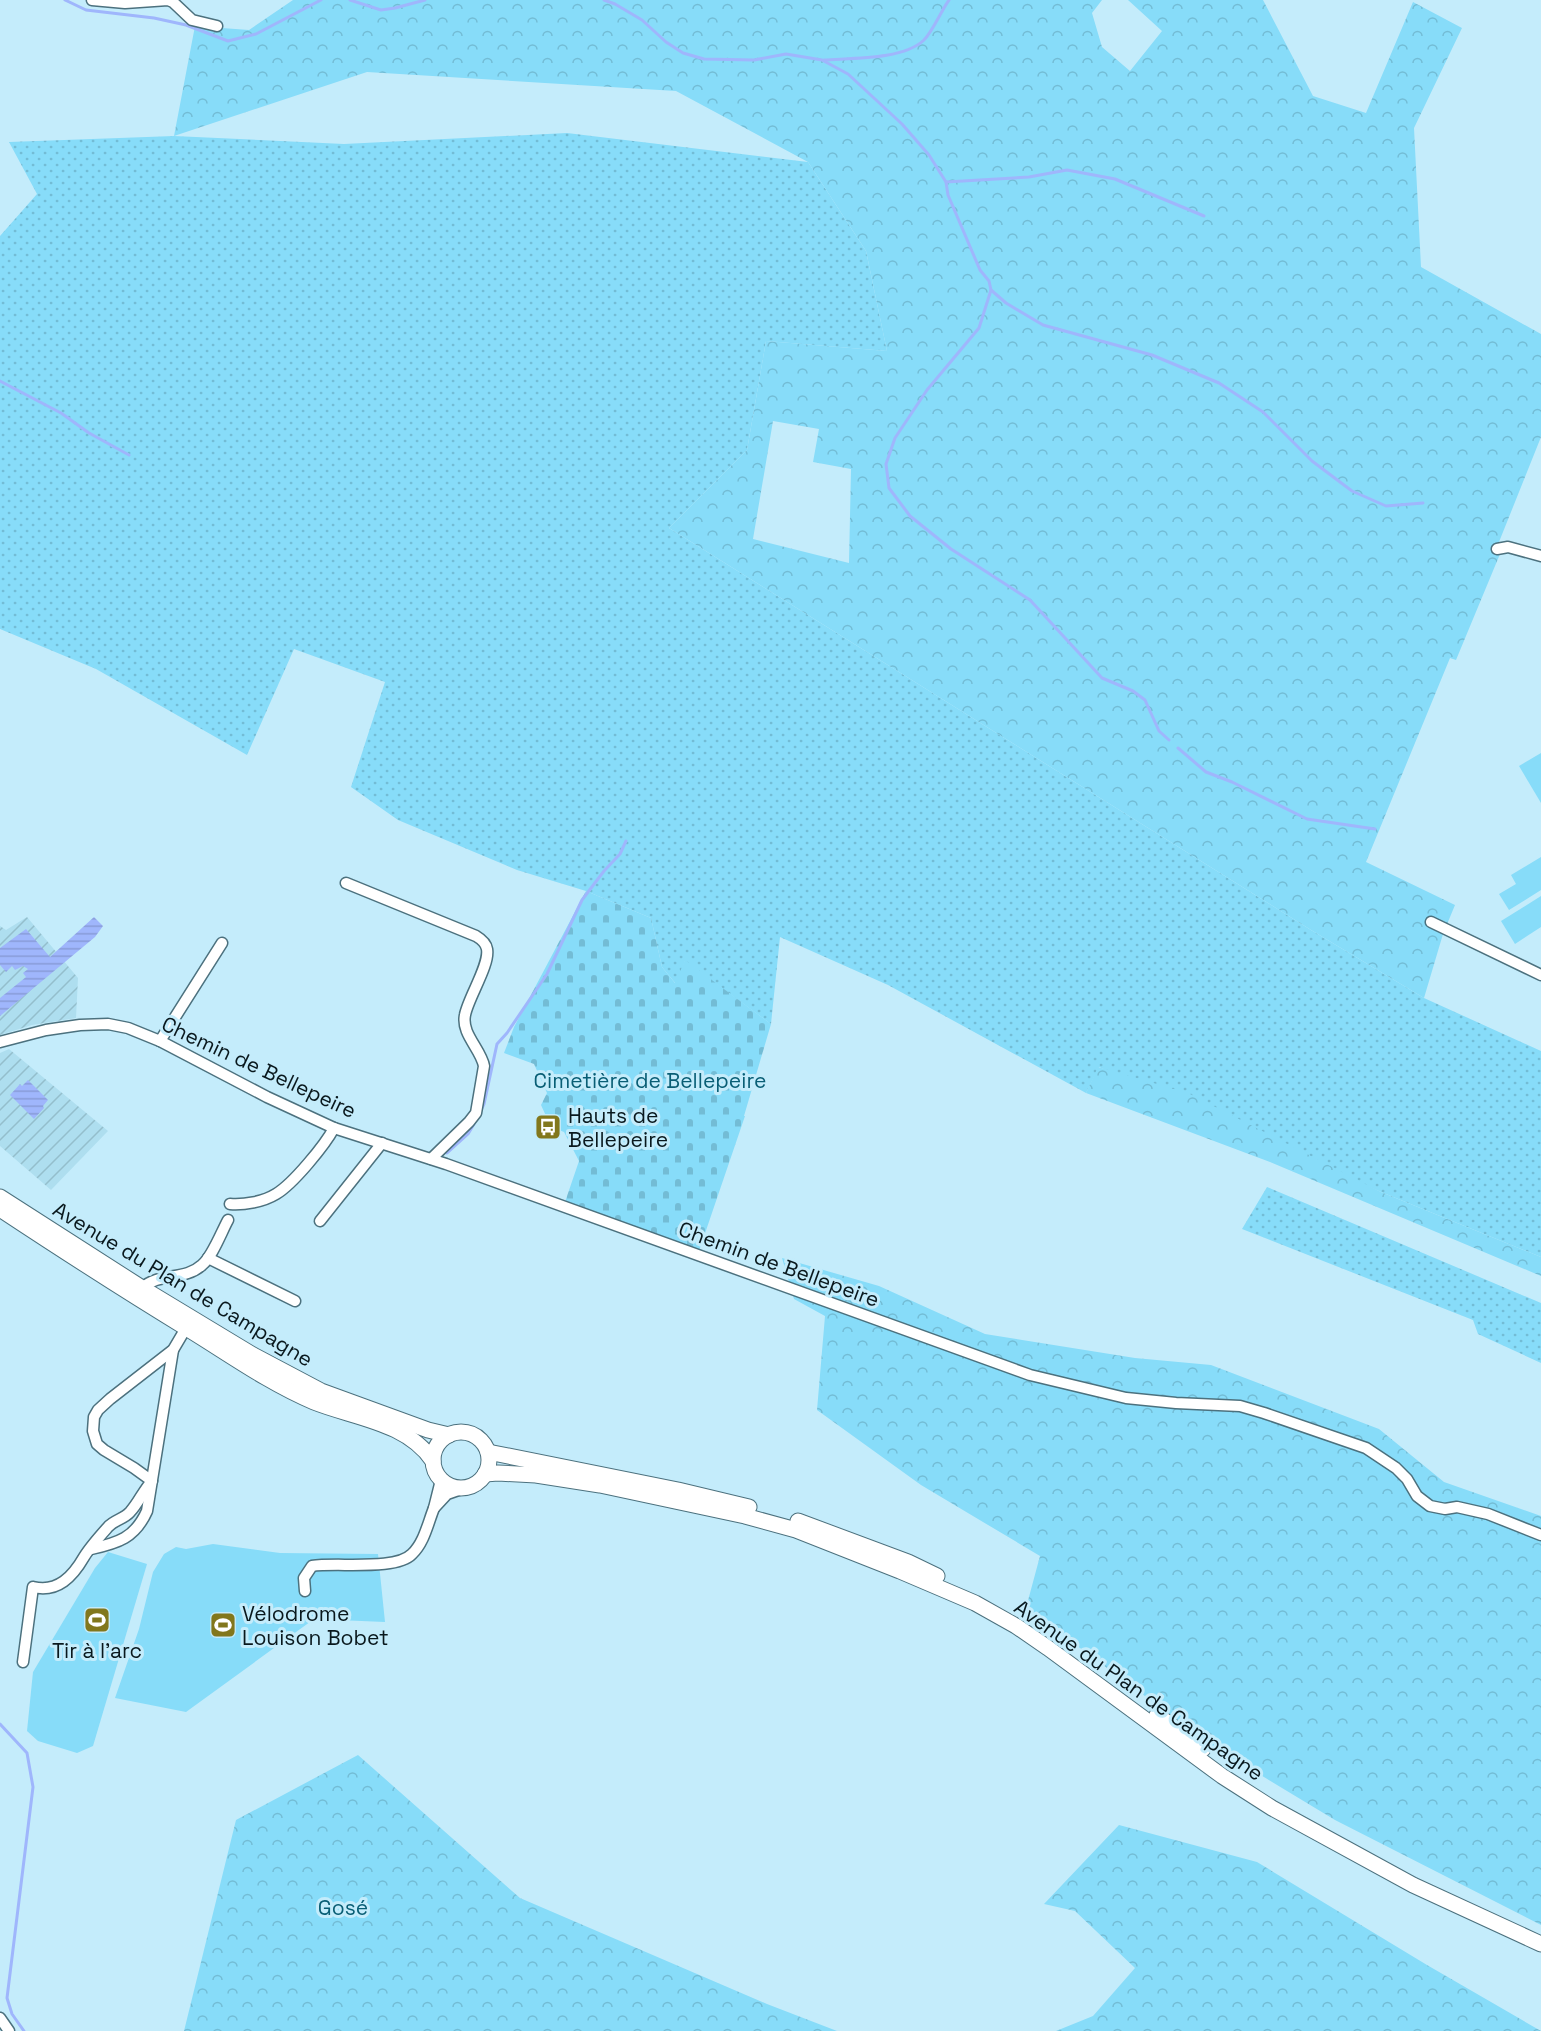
<svg xmlns="http://www.w3.org/2000/svg" width="1541" height="2031" font-family="'Space Grotesk',sans-serif">
<style>
.industrial{fill:url(#industrial-furrows)}
.grass{fill:url(#grass-dots)}
.forest{fill:url(#forest-crowns);fill-rule:evenodd}
.cemetery{fill:url(#cemetery-stones)}
.pitch{fill:#87dcf9}
.water{fill:url(#water-rules)}
.lines{fill:none;stroke-linecap:round;stroke-linejoin:round}
.stream{stroke:#9fb6fc;stroke-width:3}
.minor-casing{stroke:#4c717e;stroke-width:13}
.secondary-casing{stroke:#4c717e;stroke-width:17}
.minor{stroke:#fff;stroke-width:10}
.secondary{stroke:#fff;stroke-width:15}
.labels{text-anchor:middle;dominant-baseline:central;stroke-width:6;stroke-linejoin:round;paint-order:stroke}
.street-label{font-size:21px;fill:#09181d;stroke:#c4ecfb}
.park-label{font-size:21px;fill:#095e75;stroke:#c4ecfb}
.poi-label{font-size:21px;fill:#09181d;stroke:#c4ecfb;text-anchor:start}
</style>
<defs>
<pattern id="industrial-furrows" width="10" height="10" patternUnits="userSpaceOnUse" patternTransform="scale(1.5)"><rect width="10" height="10" fill="#aedeef"/><path d="M-1 1l2-2M0 10L10 0M9 11l2-2" fill="none" stroke="#94becc"/></pattern>
<pattern id="grass-dots" width="8" height="8" patternUnits="userSpaceOnUse" patternTransform="scale(1.5)"><rect width="8" height="8" fill="#87dcf9"/><path d="M2 2h.1M6 6h.1" fill="none" stroke="#73bcd5" stroke-width="1.8" stroke-linecap="round"/></pattern>
<pattern id="forest-crowns" width="20" height="18" patternUnits="userSpaceOnUse" patternTransform="scale(1.5)"><rect width="20" height="18" fill="#87dcf9"/><path d="M2 6a3 3 0 1 1 6 0M12 15a3 3 0 1 1 6 0" fill="none" stroke="#73bcd5"/></pattern>
<pattern id="cemetery-stones" width="16" height="16" patternUnits="userSpaceOnUse" patternTransform="scale(1.5)"><rect width="16" height="16" fill="#87dcf9"/><path d="M2 7V4a2 2 0 0 1 4 0v3zM10 15v-3a2 2 0 0 1 4 0v3z" fill="#73bcd5"/></pattern>
<pattern id="water-rules" width="6" height="5" patternUnits="userSpaceOnUse" patternTransform="scale(1.5)"><rect width="6" height="5" fill="#9fb6fc"/><path d="M0 2.5h6" fill="none" stroke="#889cd8"/></pattern>
</defs>
<rect width="100%" height="100%" fill="#c4ecfb"/>
<g class="industrial">
<polygon points="27,917 78,978 76,1018 32,1025 0,1035 0,926 6,930"/>
<polygon points="9,1049 108,1131 51,1190 0,1146 0,1053"/>
</g>
<g class="grass">
<polygon points="567,133 808,162 866,251 887,351 766,341 747,450 669,528 1311,930 1424,998 1541,1051 1541,1257 1381,1192 1099,1067 1086,1093 888,985 780,937 771,1024 685,961 676,984 662,967 651,918 586,891 517,870 398,820 351,787 385,682 294,649 247,755 96,669 0,629 0,236 37,194 9,142 174,136 344,144"/>
<polygon points="1267,1187 1541,1303 1541,1363 1478,1334 1473,1320 1242,1229"/>
</g>
<g class="forest">
<path d="M293,0H1102L1092,13L1102,47L1130,71L1162,31L1128,0H1263L1313,96L1366,113L1413,2L1462,28L1414,128L1421,267L1541,334V437L1499,542L1500,554L1456,660L1450,658L1366,862L1455,905L1443,934L1424,998L1311,930L669,528L747,450L766,341L887,351L866,251L808,162L676,91L367,72L174,136L195,26L249,30ZM773,421L819,429L813,462L851,469L849,563L753,539Z"/>
<polygon points="1098,1067 1188,1093 1381,1192 1541,1257 1541,1276 1270,1162 1086,1093"/>
<polygon points="782,1258 879,1286 985,1334 1135,1358 1211,1365 1379,1429 1444,1482 1541,1516 1541,1925 1335,1820 1211,1745 1026,1608 1040,1556 921,1485 817,1410 825,1316 794,1299"/>
<polygon points="358,1755 520,1898 767,2004 837,2031 184,2031 236,1820"/>
<polygon points="1119,1825 1257,1862 1427,1965 1541,2031 1056,2031 1093,2016 1135,1968 1075,1911 1044,1904"/>
</g>
<polygon class="cemetery" points="586,891 651,918 662,967 675,983 685,960 771,1024 744,1116 745,1116 699,1251 565,1202 579,1161 564,1132 551,1127 541,1105 547,1093 534,1064 504,1053 514,1027"/>
<g class="pitch">
<polygon points="1541,753 1541,803 1519,766"/>
<polygon points="1541,857 1541,890 1509,910 1499,894 1516,884 1511,875"/>
<polygon points="1541,896 1541,927 1515,944 1501,921"/>
<polygon points="213,1544 280,1553 378,1554 385,1622 314,1619 186,1712 115,1698 139,1629 153,1572 164,1554 176,1547 186,1549"/>
<polygon points="108,1552 147,1564 93,1746 77,1753 38,1741 27,1731 33,1672 95,1568"/>
</g>
<g class="water">
<polygon points="94,917 103,926 95,937 0,1016 0,998 26,977 23,973 28,969 23,966 15,970 12,966 6,972 0,965 0,948 26,929 50,957"/>
<polygon points="28,1080 48,1100 43,1106 44,1108 34,1119 10,1095 20,1084 22,1086"/>
</g>
<g class="lines">
<g class="stream">
<polyline points="65,0 86,10 154,18 186,25 228,41 256,34 321,0"/>
<polyline points="350,0 381,10 395,8 425,0"/>
<polyline points="604,0 615,4 642,20 666,42 683,53 704,59 754,60 786,54 822,60 848,74 902,124 929,155 946,182 948,195 980,270 989,281 991,290 979,328 927,390 895,438 886,464 889,488 910,516 951,549 1030,600 1102,678 1133,691 1145,700 1159,731 1169,740"/>
<path d="M824,60C852,58 903,60 924,40C933,31 941,11 949,0"/>
<polyline points="946,182 1029,177 1067,170 1115,179 1204,216"/>
<polyline points="991,290 1006,303 1043,325 1152,355 1219,383 1263,412 1312,461 1352,491 1386,506 1423,503"/>
<polyline points="0,381 61,413 89,433 129,455"/>
<polyline points="1178,748 1206,772 1232,782 1307,819 1375,829"/>
<polyline points="481,1110 484,1104 497,1044 507,1033 547,974 582,900 604,871 620,854 626,841"/>
<polyline points="447,1153 468,1134 474,1124"/>
<polyline points="0,1724 27,1753 33,1787 7,1998 12,2014 24,2031"/>
</g>
<defs>
<g id="minor">
<polyline points="92,0 125,3 168,0 173,2 192,20 217,26"/>
<polyline points="1497,549 1508,547 1541,556"/>
<path d="M346,883L476,936C481,939 486,943 487,949C490,965 468,998 465,1015C461,1034 481,1049 484,1066L476,1113L469,1122L431,1159"/>
<polyline points="1431,922 1541,975"/>
<polyline points="160,1041 222,943"/>
<polyline points="0,1042 46,1030 80,1025 108,1024 128,1028 160,1041 267,1097 334,1128 446,1164 1030,1375 1126,1398 1176,1403 1240,1406 1264,1413 1366,1448 1396,1468 1407,1479 1417,1496 1430,1506 1445,1509 1457,1507 1488,1514 1541,1535"/>
<path d="M230,1204C244,1205 263,1202 276,1194C293,1184 325,1145 334,1128"/>
<polyline points="320,1221 382,1143"/>
<polyline points="208,1258 295,1301"/>
<path d="M142,1288C159,1272 185,1281 202,1265C212,1257 221,1233 228,1220"/>
<polyline points="441,1480 434,1508 447,1494 464,1488"/>
<path d="M91,1549C118,1543 135,1538 147,1511L173,1350"/>
<path d="M305,1591L304,1578L312,1566C336,1562 396,1571 412,1554C424,1543 428,1523 434,1508"/>
<path d="M23,1662L33,1587C58,1593 73,1576 84,1557C90,1547 100,1536 108,1527C114,1520 124,1519 130,1512C139,1502 143,1491 152,1481L134,1468L104,1450L97,1444L93,1431L94,1417L98,1410L110,1399L173,1350L186,1328"/>
<polyline points="0,2018 9,2031"/>
</g>
<g id="secondary">
<polyline points="0,1197 142,1288 253,1355 321,1391 428,1430 449,1435"/>
<path d="M0,1209C62,1250 124,1290 188,1329C229,1354 269,1383 314,1402C354,1418 407,1422 433,1461"/>
<circle cx="461" cy="1460" r="28"/>
<polyline points="488,1452 678,1490 749,1507"/>
<polyline points="485,1474 498,1473 536,1475 600,1485 745,1516 796,1530 900,1571 975,1603 1016,1626 1048,1648 1222,1776 1272,1808 1413,1885 1541,1944"/>
<polyline points="798,1521 908,1562 937,1576"/>
<polyline points="1157,1715 1203,1749"/>
</g>
</defs>
<use href="#minor" class="minor-casing"/>
<use href="#secondary" class="secondary-casing"/>
<use href="#minor" class="minor"/>
<use href="#secondary" class="secondary"/>
</g>
<defs>
<symbol id="bus-square" viewBox="-11 -11 22 22"><rect x="-9" y="-9" width="18" height="18" rx="4" fill="#82771c" stroke="#c4ecfb"/><path d="M-5-6H5V4H4V6H2V4H-2V6H-4V4H-5ZM-3.5-4V0h7V-4ZM-3.5 1.2v1.5H-2V1.2ZM2 1.2v1.5H3.5V1.2Z" fill="#fff"/></symbol>
<symbol id="stadium-square" viewBox="-11 -11 22 22"><rect x="-9" y="-9" width="18" height="18" rx="4" fill="#82771c" stroke="#c4ecfb"/><path d="M0-5a6.5 5 0 1 0 0 10a6.5 5 0 1 0 0-10ZM-3.5-1.8h7v3.6h-7Z" fill="#fff"/></symbol>
</defs>
<g fill-rule="evenodd">
<use href="#bus-square" x="533" y="1112" width="30" height="30"/>
<use href="#stadium-square" x="82" y="1605" width="30" height="30"/>
<use href="#stadium-square" x="208" y="1610" width="30" height="30"/>
</g>
<g class="labels">
<g class="street-label">
<text transform="translate(259 1067) rotate(25)">Chemin de Bellepeire</text>
<text transform="translate(779 1264) rotate(20)">Chemin de Bellepeire</text>
<text transform="translate(183 1284) rotate(31)">Avenue du Plan de Campagne</text>
<text transform="translate(1139 1690) rotate(35)">Avenue du Plan de Campagne</text>
</g>
<g class="park-label">
<text x="650" y="1080">Cimetière de Bellepeire</text>
<text x="343" y="1907">Gosé</text>
</g>
<g class="poi-label">
<text x="568" y="1115">Hauts de<tspan x="568" dy="24">Bellepeire</tspan></text>
<text x="242" y="1613">Vélodrome<tspan x="242" dy="24">Louison Bobet</tspan></text>
<text x="97" y="1650" text-anchor="middle">Tir à l'arc</text>
</g>
</g>
</svg>
